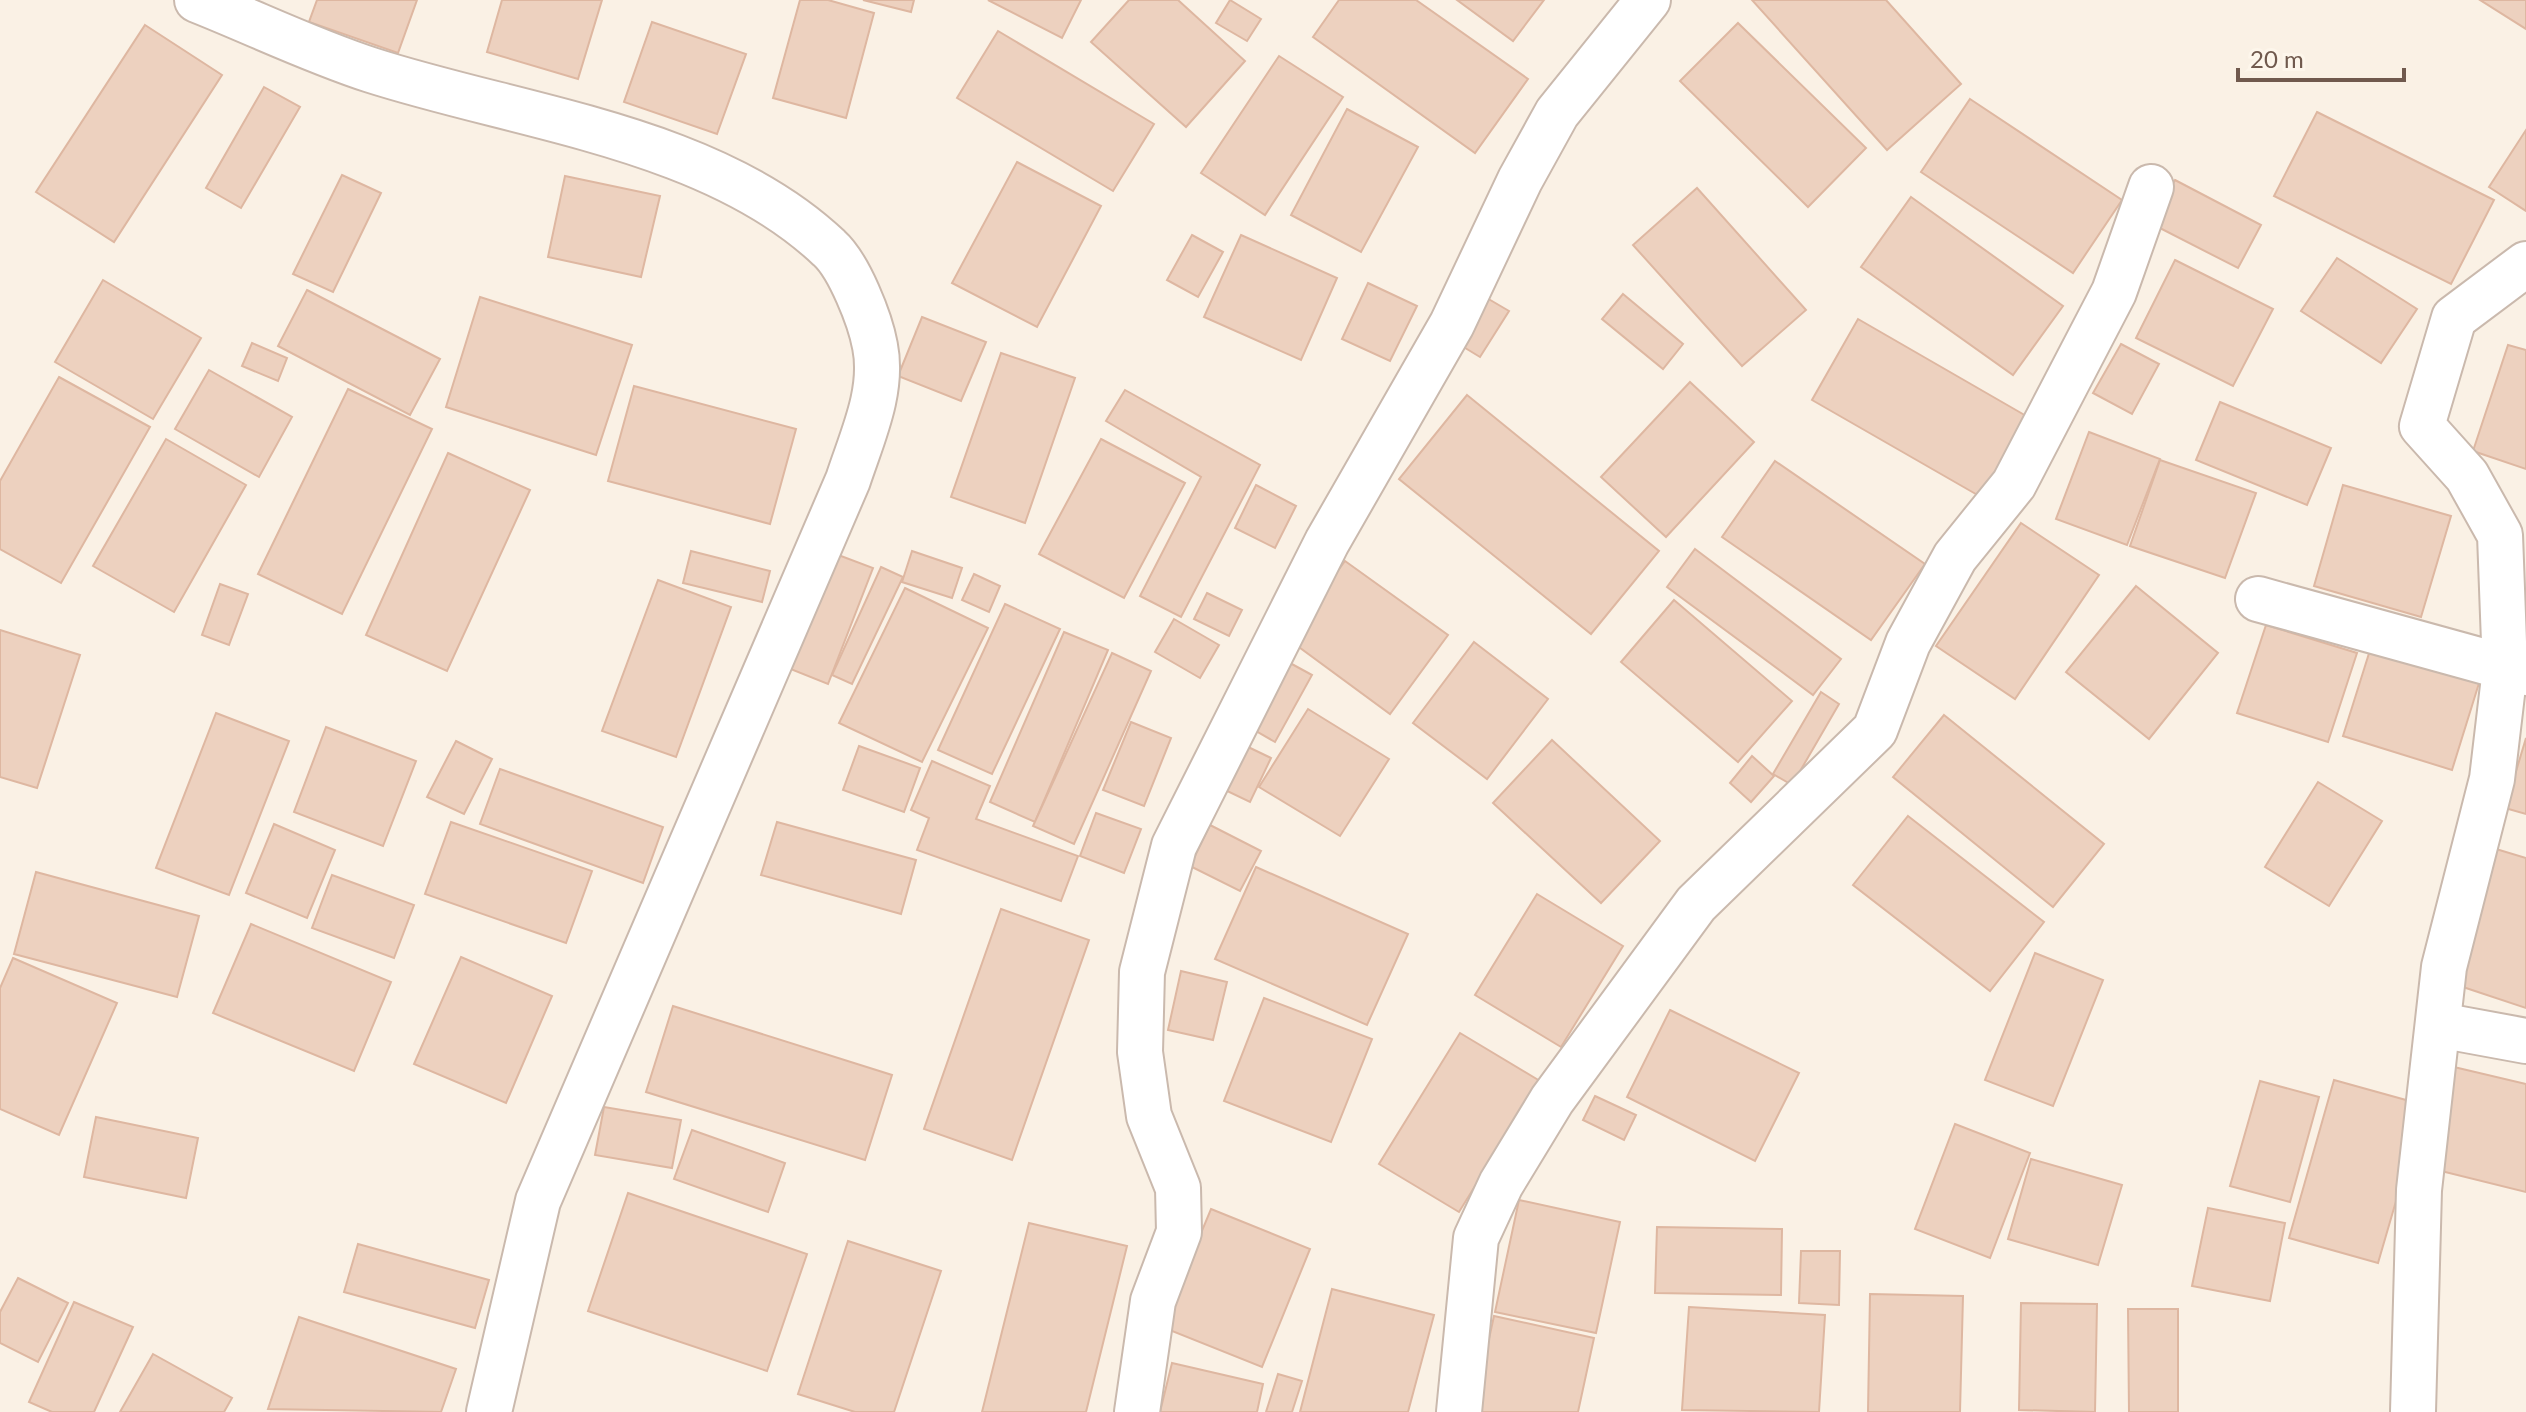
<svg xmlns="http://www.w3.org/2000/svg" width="2526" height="1412" font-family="Lato,sans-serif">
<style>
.building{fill:#edd1bf;stroke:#deb7a1;stroke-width:2}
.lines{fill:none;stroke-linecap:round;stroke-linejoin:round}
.minor-casing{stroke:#cab9ad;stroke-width:48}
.minor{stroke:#fff;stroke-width:44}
</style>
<rect width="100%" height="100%" fill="#faf1e5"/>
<g class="building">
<polygon points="317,0 417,0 398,53 309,22"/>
<polygon points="502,0 602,0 578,79 487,52"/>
<polygon points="800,0 828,0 874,13 846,118 773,98"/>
<polygon points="863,0 914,0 911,12"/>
<polygon points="988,0 1081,0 1062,38"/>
<polygon points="1129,0 1178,0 1245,61 1186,127 1091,42"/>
<polygon points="1230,0 1261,19 1247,41 1216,23"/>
<polygon points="1339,0 1416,0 1528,79 1475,153 1313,37"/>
<polygon points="1457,0 1544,0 1513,41"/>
<polygon points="1752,0 1886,0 1961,84 1887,150"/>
<polygon points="2480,0 2526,0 2526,29"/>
<polygon points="652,22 746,54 717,134 624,102"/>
<polygon points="1738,23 1866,148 1808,207 1680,81"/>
<polygon points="145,25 222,75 114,242 36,192"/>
<polygon points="998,31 1154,124 1113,191 957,98"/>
<polygon points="1279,56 1343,97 1265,215 1201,173"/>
<polygon points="264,87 300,107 241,208 206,188"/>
<polygon points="1970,99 2122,200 2073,273 1921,172"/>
<polygon points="1347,109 1418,147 1361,252 1291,215"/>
<polygon points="2317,112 2494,200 2451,284 2274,196"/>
<polygon points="2526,130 2526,211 2489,187"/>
<polygon points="1017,162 1101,206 1037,327 952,283"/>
<polygon points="342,175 381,193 333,292 293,274"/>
<polygon points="565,176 660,196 641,277 548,257"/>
<polygon points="2175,180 2261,225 2238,268 2152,224"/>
<polygon points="1697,188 1806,310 1742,366 1633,245"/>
<polygon points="1911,197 2063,306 2013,375 1861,267"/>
<polygon points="1192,235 1223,252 1198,297 1167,280"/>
<polygon points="1241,235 1337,278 1301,360 1204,317"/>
<polygon points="2337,258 2417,309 2381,363 2301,311"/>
<polygon points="2175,260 2273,309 2233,386 2136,338"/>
<polygon points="103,280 201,338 153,419 55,362"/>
<polygon points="1368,283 1417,306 1390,361 1342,339"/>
<polygon points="307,290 440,359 410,415 278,346"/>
<polygon points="1480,294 1509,311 1480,357 1452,340"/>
<polygon points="1623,294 1683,344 1663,369 1602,319"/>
<polygon points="480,297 632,345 596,455 446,407"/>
<polygon points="922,317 986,342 961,401 898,376"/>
<polygon points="1858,319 2028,417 1981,497 1812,400"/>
<polygon points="252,343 287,358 278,381 242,366"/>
<polygon points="2121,344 2159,364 2132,414 2093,393"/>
<polygon points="2508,345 2526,350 2526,469 2473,451"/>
<polygon points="1001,353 1075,378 1025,523 951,497"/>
<polygon points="209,370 292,417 259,477 175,429"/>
<polygon points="59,377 150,427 61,583 0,549 0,481"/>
<polygon points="1690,382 1754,442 1666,537 1601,477"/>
<polygon points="634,386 796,429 770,524 608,481"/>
<polygon points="348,389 432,429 342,614 258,574"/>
<polygon points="1125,390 1260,465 1181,617 1140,596 1201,477 1106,421"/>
<polygon points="1467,395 1659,551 1591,634 1399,479"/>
<polygon points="2220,402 2331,448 2307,505 2196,460"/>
<polygon points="2089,432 2160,459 2127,545 2056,519"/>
<polygon points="166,439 246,485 174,612 93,566"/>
<polygon points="1101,439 1185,483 1124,598 1039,554"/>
<polygon points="448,453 530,490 447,671 366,635"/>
<polygon points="2160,460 2256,493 2225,578 2130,546"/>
<polygon points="1775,461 1925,564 1871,640 1722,537"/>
<polygon points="1256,485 1296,506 1275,548 1235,528"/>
<polygon points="2343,485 2451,516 2421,617 2314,586"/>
<polygon points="2021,523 2099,575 2015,699 1936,646"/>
<polygon points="1695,549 1841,659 1813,695 1667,587"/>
<polygon points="691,551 770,571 762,602 683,583"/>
<polygon points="912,551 962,568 952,598 902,582"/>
<polygon points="833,553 873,568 828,684 788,668"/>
<polygon points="1345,561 1448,635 1390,714 1288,639"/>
<polygon points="881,567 903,577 852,684 832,675"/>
<polygon points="974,574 1000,586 989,612 962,600"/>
<polygon points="658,580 731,607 676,757 602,731"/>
<polygon points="220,584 248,594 229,645 202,635"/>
<polygon points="2136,586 2218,653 2149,739 2066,672"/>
<polygon points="905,588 988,628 922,762 839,723"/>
<polygon points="1207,593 1242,610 1229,636 1194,619"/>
<polygon points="1674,600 1792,701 1738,762 1621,662"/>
<polygon points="1005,604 1060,629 992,774 938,750"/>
<polygon points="1174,619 1219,645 1200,678 1155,652"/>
<polygon points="2266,625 2357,653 2328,742 2237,713"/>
<polygon points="0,630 80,655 37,788 0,777"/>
<polygon points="1064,632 1108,650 1035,822 990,802"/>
<polygon points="1474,642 1548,699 1487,779 1413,723"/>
<polygon points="2371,647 2480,680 2452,770 2343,736"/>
<polygon points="1112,653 1151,671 1074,844 1033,826"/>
<polygon points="1279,657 1312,675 1275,742 1242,723"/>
<polygon points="1821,692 1839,704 1792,785 1773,774"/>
<polygon points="1308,709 1389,759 1340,836 1259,787"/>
<polygon points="216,713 289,741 229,895 156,868"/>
<polygon points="1944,715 2104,844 2053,907 1893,777"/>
<polygon points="1131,722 1171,738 1144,806 1103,790"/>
<polygon points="326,727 416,761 383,846 294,812"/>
<polygon points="2526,738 2526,814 2505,808"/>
<polygon points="1552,740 1660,841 1601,903 1493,803"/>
<polygon points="456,741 492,759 464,814 427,797"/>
<polygon points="1244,745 1271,758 1250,802 1223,789"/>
<polygon points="859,746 920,768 904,812 843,790"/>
<polygon points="1752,756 1774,776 1751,802 1730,783"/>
<polygon points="932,761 990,786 976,819 1078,856 1061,901 917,850 929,818 911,810"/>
<polygon points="500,769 663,827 643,883 480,824"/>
<polygon points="2318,782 2382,821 2329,906 2265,867"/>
<polygon points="1096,813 1141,829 1124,873 1080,856"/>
<polygon points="1908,816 2044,922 1990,991 1853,885"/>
<polygon points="451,822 592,871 566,943 425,894"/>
<polygon points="777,822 916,860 901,914 761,875"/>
<polygon points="274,824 335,850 307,918 246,893"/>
<polygon points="1210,825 1261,851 1240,891 1190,866"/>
<polygon points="2496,849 2526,858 2526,1008 2451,983"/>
<polygon points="1256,867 1408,934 1367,1025 1215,959"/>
<polygon points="36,872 199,916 177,997 14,954"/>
<polygon points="332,875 414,905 394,958 312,928"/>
<polygon points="1537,894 1623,946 1561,1047 1475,995"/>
<polygon points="1001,909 1089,940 1012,1160 924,1129"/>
<polygon points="251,924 391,982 354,1071 213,1013"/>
<polygon points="2035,953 2103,980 2053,1106 1985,1080"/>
<polygon points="461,957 552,996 506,1103 414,1064"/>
<polygon points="13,958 117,1003 59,1135 0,1109 0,988"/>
<polygon points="1181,971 1227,982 1213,1040 1168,1030"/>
<polygon points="1264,998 1372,1039 1331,1142 1224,1101"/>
<polygon points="673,1006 892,1075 865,1160 646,1092"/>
<polygon points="1670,1010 1799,1073 1755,1161 1627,1097"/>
<polygon points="1460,1033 1540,1081 1459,1212 1379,1164"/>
<polygon points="2454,1067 2526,1084 2526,1192 2429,1168"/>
<polygon points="2334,1080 2424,1105 2378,1263 2289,1238"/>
<polygon points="2260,1081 2319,1097 2290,1202 2230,1186"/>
<polygon points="1595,1096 1636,1115 1624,1140 1583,1120"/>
<polygon points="604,1107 681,1120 672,1168 595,1155"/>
<polygon points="96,1117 198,1138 186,1198 84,1177"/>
<polygon points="1955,1124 2030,1153 1990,1258 1915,1229"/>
<polygon points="692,1130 785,1163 768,1212 674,1179"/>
<polygon points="2031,1159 2122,1185 2098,1265 2008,1239"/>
<polygon points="628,1193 807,1254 767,1371 588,1311"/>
<polygon points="1519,1200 1620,1222 1596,1333 1495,1312"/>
<polygon points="2208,1208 2285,1223 2270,1301 2192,1286"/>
<polygon points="1211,1209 1310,1249 1262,1367 1162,1327"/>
<polygon points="1029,1223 1127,1246 1086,1412 982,1412"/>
<polygon points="1657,1227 1782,1229 1781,1295 1655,1293"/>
<polygon points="848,1241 941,1271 894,1412 855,1412 798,1394"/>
<polygon points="358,1244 489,1280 475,1328 344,1292"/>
<polygon points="1801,1251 1840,1251 1839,1305 1799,1303"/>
<polygon points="18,1278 68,1303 38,1362 0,1343 0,1312"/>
<polygon points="1332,1289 1434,1315 1408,1412 1300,1412"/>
<polygon points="1870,1294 1963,1296 1960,1412 1868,1412"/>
<polygon points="74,1302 133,1327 94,1412 52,1412 29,1402"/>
<polygon points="2021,1303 2097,1304 2095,1412 2019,1410"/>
<polygon points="1689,1307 1825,1315 1819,1412 1682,1410"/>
<polygon points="2128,1309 2178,1309 2178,1412 2129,1412"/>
<polygon points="1494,1316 1594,1338 1578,1412 1473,1412"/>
<polygon points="299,1317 456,1369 441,1412 268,1409"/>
<polygon points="153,1354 232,1398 224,1412 120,1412"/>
<polygon points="1172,1363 1263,1384 1257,1412 1160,1412"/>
<polygon points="1278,1374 1302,1381 1292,1412 1266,1412"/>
</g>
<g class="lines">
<defs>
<g id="minor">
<path d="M197,0C255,23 312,51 371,70C520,118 712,137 829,248C849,266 870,319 875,346C884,391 862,437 848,480L538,1201L489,1412"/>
<polyline points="2258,599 2526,673"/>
<polyline points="2439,1025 2526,1041"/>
<polyline points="1137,1412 1153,1301 1179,1232 1178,1188 1149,1116 1140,1052 1142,972 1174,846 1327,542 1452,324 1520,180 1557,113 1648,0"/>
<polyline points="1459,1412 1476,1238 1501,1184 1552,1100 1696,904 1875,730 1908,643 1955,557 2014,484 2114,292 2151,187"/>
<polyline points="2413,1412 2419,1190 2444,967 2492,779 2505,669 2500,535 2467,476 2422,426 2454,318 2526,264"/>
</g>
</defs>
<use href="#minor" class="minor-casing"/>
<use href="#minor" class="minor"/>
</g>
<path d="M2238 68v12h166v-12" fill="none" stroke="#70594d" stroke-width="4"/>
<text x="2250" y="68" font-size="24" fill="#70594d" stroke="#fdf6eb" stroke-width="6" paint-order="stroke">20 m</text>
</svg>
